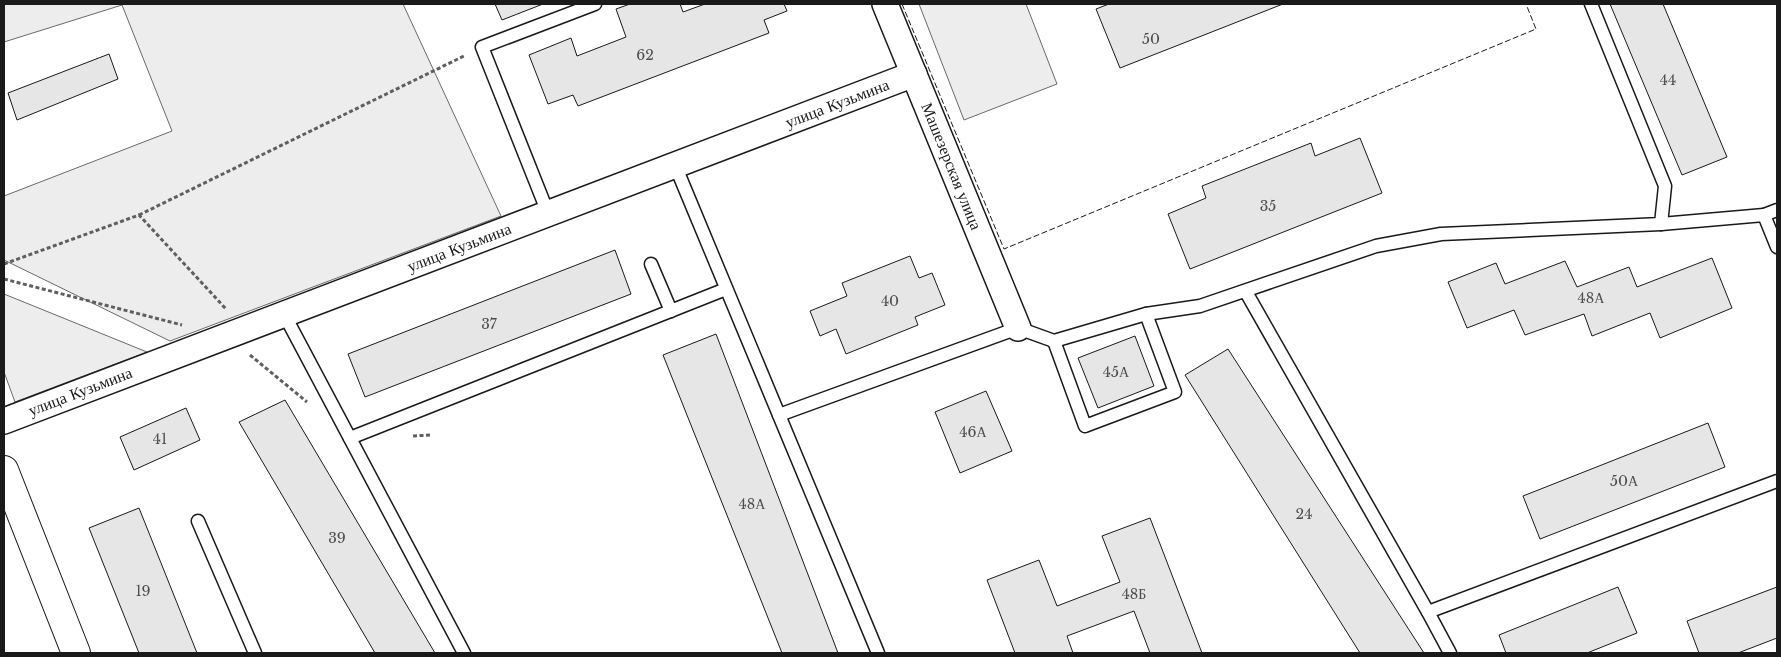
<svg xmlns="http://www.w3.org/2000/svg" width="1781" height="657" font-family="'Libre Baskerville',serif">
<style>
.built{fill:#ededed;stroke:#6a6a6a}
.building{fill:#e6e6e6;stroke:#1a1a1a}
.lines{fill:none;stroke-linecap:round;stroke-linejoin:round}
.service-casing{stroke:#1a1a1a;stroke-width:15}
.minor-casing{stroke:#1a1a1a;stroke-width:28}
.tertiary-casing{stroke:#1a1a1a;stroke-width:30}
.path{stroke:#5f5f5f;stroke-width:3;stroke-dasharray:4 2.5;stroke-linecap:butt}
.service{stroke:#fff;stroke-width:12}
.minor{stroke:#fff;stroke-width:25}
.tertiary{stroke:#fff;stroke-width:28}
.fence{stroke:#1a1a1a;stroke-width:1;stroke-dasharray:6 2.5;stroke-linecap:butt}
.labels{text-anchor:middle;dominant-baseline:central;stroke-width:4;stroke-linejoin:round;paint-order:stroke}
.number-label{font-size:14px;fill:#4d4d4d}
.street-label{font-size:16px;fill:#1a1a1a;stroke:#fff}
</style>
<rect width="100%" height="100%" fill="#fff"/>
<g class="built">
<polygon points="4,4 403,4 501,216 170,341 4,260 4,196 172,131 122,5 4,42"/>
<polygon points="919,4 1026,4 1057,84 964,120"/>
<polygon points="4,294 147,352 15,402 4,372"/>
</g>
<g class="building">
<polygon points="495,4 543,4 502,20"/>
<polygon points="630,4 680,4 683,12 705,4 784,4 787,11 764,20 769,33 578,106 573,95 548,104 529,55 571,38 577,56 626,37 616,9"/>
<polygon points="1109,4 1283,4 1120,68 1096,9"/>
<polygon points="1610,4 1663,4 1727,157 1682,175"/>
<polygon points="109,54 118,79 17,120 8,93"/>
<polygon points="1360,138 1382,193 1190,269 1168,214 1206,198 1202,186 1311,143 1315,156"/>
<polygon points="615,250 631,294 365,397 348,354"/>
<polygon points="910,256 919,278 932,273 945,305 915,317 918,325 846,354 836,329 820,336 810,311 847,296 842,283"/>
<polygon points="1712,258 1732,308 1660,338 1650,313 1592,336 1584,314 1525,335 1514,310 1467,328 1448,282 1496,263 1505,284 1565,261 1577,287 1629,267 1637,287"/>
<polygon points="716,334 838,653 782,653 663,355"/>
<polygon points="1135,336 1154,386 1098,408 1078,358"/>
<polygon points="1228,349 1424,653 1360,653 1185,375"/>
<polygon points="986,391 1012,451 960,473 935,412"/>
<polygon points="285,400 435,653 375,653 239,422"/>
<polygon points="186,408 200,440 134,470 120,437"/>
<polygon points="1708,423 1725,467 1540,539 1523,496"/>
<polygon points="139,508 197,653 139,653 89,528"/>
<polygon points="1150,518 1202,653 1150,653 1134,611 1067,636 1073,653 1015,653 987,580 1039,560 1057,606 1120,582 1102,536"/>
<polygon points="1618,587 1637,633 1587,653 1506,653 1499,635"/>
<polygon points="1777,587 1777,638 1738,653 1699,653 1687,621"/>
</g>
<g class="lines">
<defs>
<g id="service">
<polyline points="675,165 878,653"/>
<polyline points="548,213 482,47 595,4"/>
<polyline points="1764,215 1777,210"/>
<polyline points="1661,224 1764,215 1777,247"/>
<polyline points="651,264 671,311"/>
<polyline points="1246,292 1428,612"/>
<polyline points="284,314 464,653"/>
<polyline points="1054,341 1085,426 1175,392 1146,314"/>
<polyline points="779,415 1018,328 1054,341 1146,314 1200,306 1376,246 1441,234 1661,224 1665,186 1591,4"/>
<polyline points="350,438 726,289"/>
<polyline points="198,521 255,653"/>
<polyline points="1450,653 1428,612 1777,481"/>
</g>
<g id="minor">
<polyline points="885,4 1018,328"/>
<polyline points="4,421 914,74"/>
</g>
<polyline id="tertiary" points="4,470 76,653"/>
</defs>
<use href="#service" class="service-casing"/>
<use href="#minor" class="minor-casing"/>
<use href="#tertiary" class="tertiary-casing"/>
<g class="path">
<polyline points="139,215 464,56"/>
<polyline points="4,264 139,215 226,309"/>
<polyline points="4,279 182,325"/>
<polyline points="250,355 307,402"/>
<polyline points="413,436 430,435"/>
</g>
<use href="#service" class="service"/>
<use href="#minor" class="minor"/>
<use href="#tertiary" class="tertiary"/>
<polyline class="fence" points="902,4 1004,249 1536,29 1526,4"/>
</g>
<g class="labels">
<g class="number-label">
<text x="1151" y="39">50</text>
<text x="645" y="55">62</text>
<text x="1668" y="80">44</text>
<text x="1268" y="206">35</text>
<text x="1591" y="298">48А</text>
<text x="890" y="301">40</text>
<text x="489" y="324">37</text>
<text x="1116" y="372">45А</text>
<text x="973" y="432">46А</text>
<text x="160" y="439">41</text>
<text x="1624" y="481">50А</text>
<text x="752" y="504">48А</text>
<text x="1304" y="514">24</text>
<text x="337" y="538">39</text>
<text x="143" y="591">19</text>
<text x="1134" y="594">48Б</text>
</g>
<g class="street-label">
<text transform="translate(837 103) rotate(-21)">улица Кузьмина</text>
<text transform="translate(952 166) rotate(68)">Машезерская улица</text>
<text transform="translate(459 247) rotate(-21)">улица Кузьмина</text>
<text transform="translate(80 391) rotate(-21)">улица Кузьмина</text>
</g>
</g>
<rect width="1781" height="657" fill="none" stroke="#1a1a1a" stroke-width="10"/>
</svg>
